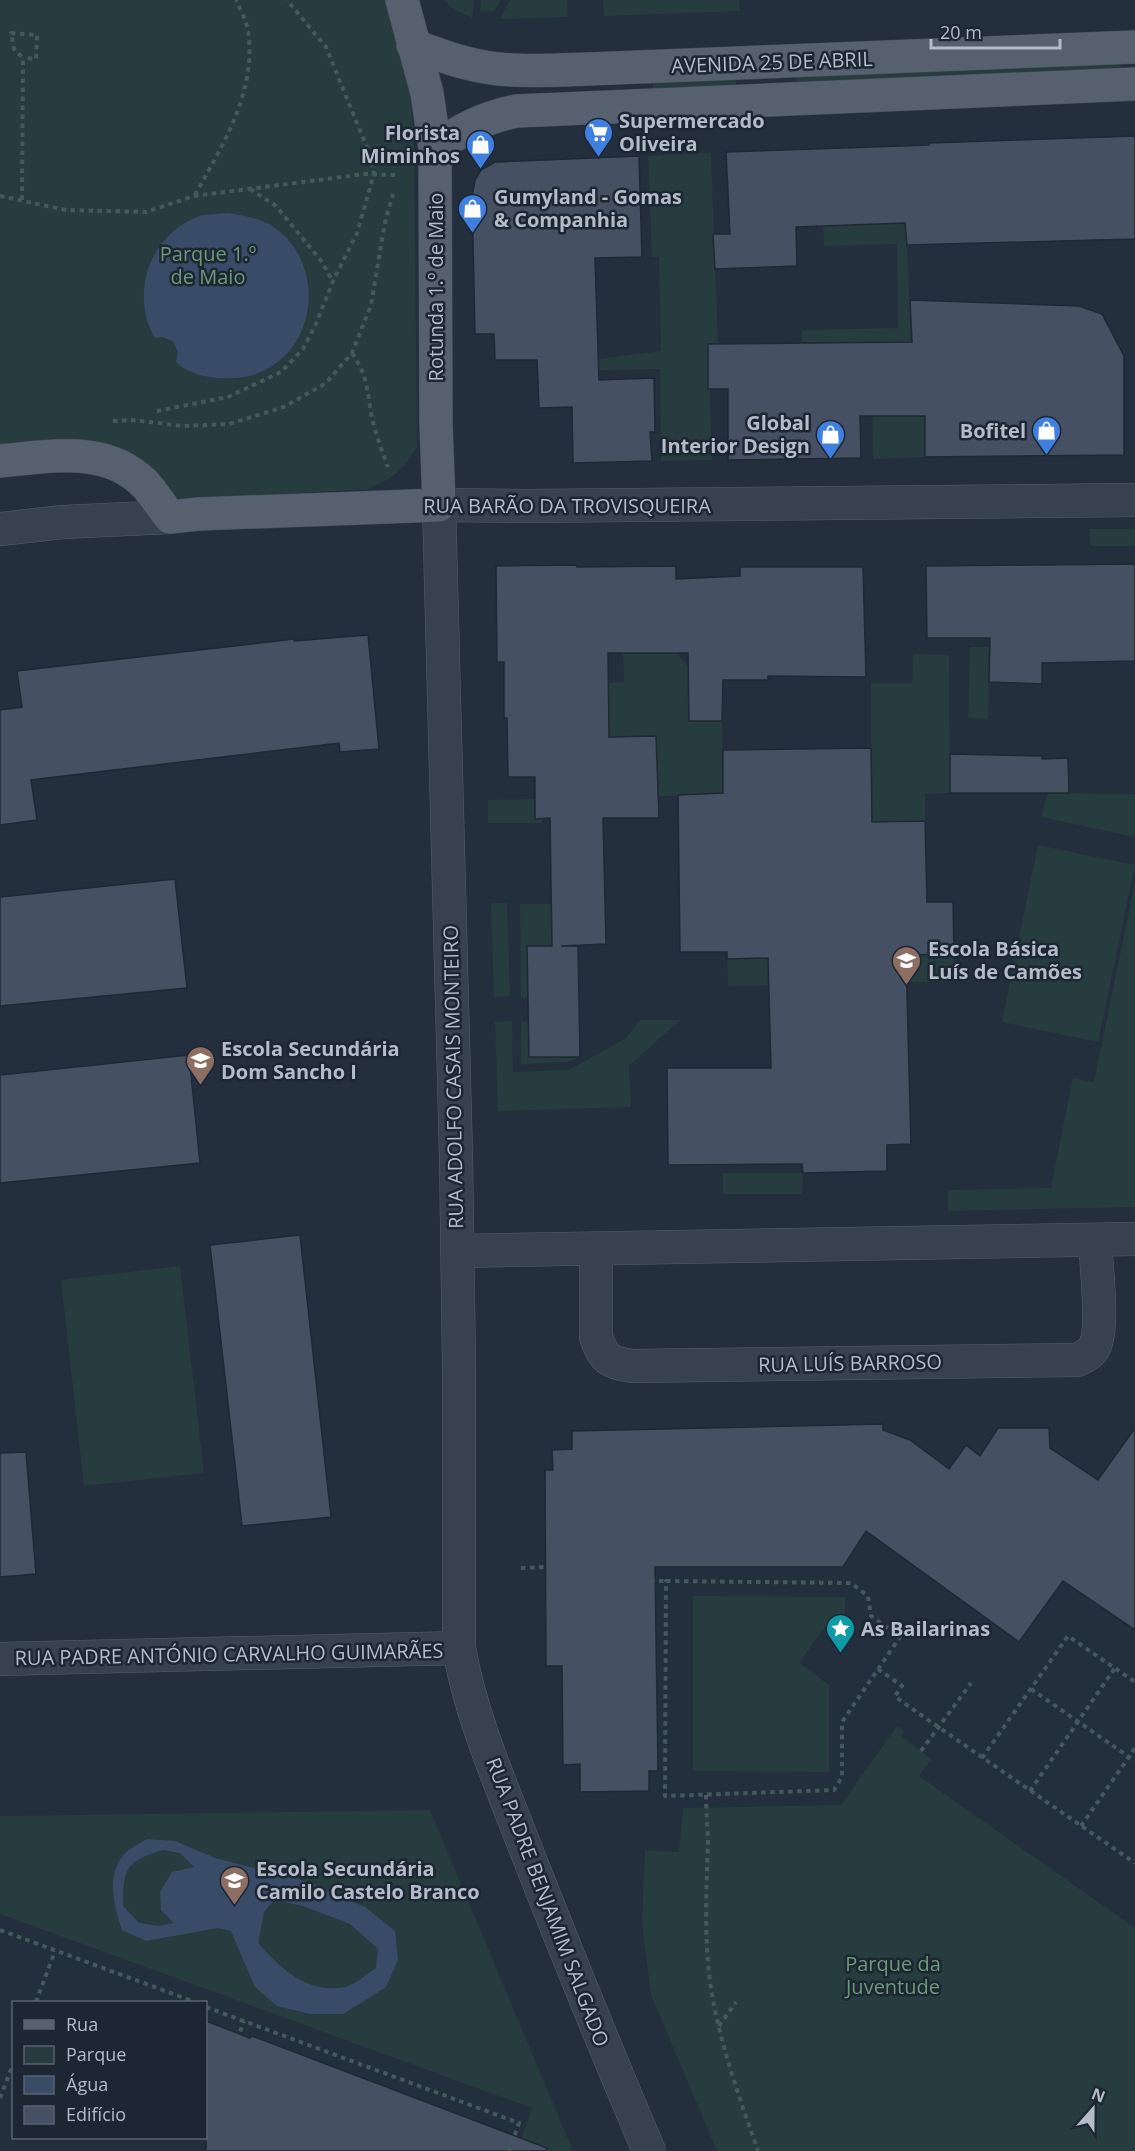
<svg xmlns="http://www.w3.org/2000/svg" width="1135" height="2151" font-family="'Open Sans',sans-serif">
<style>
.green{fill:#263c3f}
.water{fill:#394c67;fill-rule:evenodd}
.building{fill:#455162;stroke:#1f2835;stroke-width:1.5}
.lines{fill:none;stroke-linecap:round;stroke-linejoin:round}
.minor-casing{stroke:#565f6c;stroke-width:34}
.major-casing{stroke:#414a57;stroke-width:34}
.path{stroke:#44595c;stroke-width:4;stroke-dasharray:4.5 4.5;stroke-linecap:butt}
.minor{stroke:#38414e;stroke-width:33}
.major{stroke:#56606e;stroke-width:33}
.labels{text-anchor:middle;dominant-baseline:central;stroke-width:5;stroke-linejoin:round;paint-order:stroke}
.street-label{font-size:20px;fill:#b4bcc9;stroke:#1d2633}
.poi-label{font-size:20px;font-weight:bold;fill:#b4bcc9;stroke:#1d2633;text-anchor:start}
.park-label{font-size:20px;fill:#6b9a76;stroke:#1d2633}
</style>
<rect width="100%" height="100%" fill="#242f3e"/>
<g class="green">
<path d="M0,0H389L410,90L414,143L417,447C401,472 395,477 368,489L182,500L166,492L0,451Z"/>
<polygon points="445,0 474,0 472,18 450,7"/>
<polygon points="481,0 501,0 494,12 480,11"/>
<polygon points="510,0 567,0 568,17 500,19"/>
<polygon points="603,0 739,0 740,11 604,16"/>
<polygon points="1120,58 1121,74 799,87 795,76"/>
<polygon points="736,76 736,84 734,89 653,89 653,80"/>
<polygon points="711,153 718,344 708,344 712,460 661,461 660,369 559,371 576,362 661,351 659,257 652,257 648,156"/>
<polygon points="906,223 912,362 1025,362 925,425 925,457 873,459 871,342 802,342 802,330 898,328 897,244 824,246 823,226"/>
<rect x="1090" y="529" width="45" height="17"/>
<polygon points="970,647 989,647 988,719 968,718"/>
<polygon points="623,653 678,653 688,667 689,721 722,721 723,795 658,796 656,736 579,798 609,724 608,683 624,682"/>
<polygon points="913,654 949,655 950,793 925,794 925,821 743,824 871,793 871,683 912,683"/>
<polygon points="1048,793 1135,794 1135,837 1041,817"/>
<polygon points="535,799 535,818 542,818 542,823 488,823 488,800"/>
<polygon points="1038,845 1135,865 1098,1042 1002,1022"/>
<polygon points="1135,882 1135,1207 948,1211 948,1190 1051,1188 1073,1078 1094,1082"/>
<polygon points="491,903 507,903 510,996 494,997"/>
<polygon points="520,904 551,904 552,946 527,946 527,998 521,998"/>
<polygon points="954,954 954,982 864,982 863,956"/>
<polygon points="818,957 818,985 728,986 727,959"/>
<polygon points="640,1020 680,1020 629,1066 631,1107 498,1111 495,1022 512,1021 513,1072 569,1070 626,1038"/>
<polygon points="521,1022 528,1022 529,1057 581,1057 567,1062 521,1064"/>
<polygon points="723,1173 803,1173 802,1194 723,1194"/>
<polygon points="180,1266 204,1473 84,1486 61,1280"/>
<polygon points="693,1596 845,1597 845,1626 832,1617 799,1663 829,1685 829,1772 693,1771"/>
<polygon points="897,1726 904,1731 901,1736 931,1759 919,1776 1135,1928 1135,2151 717,2151 651,1995 642,1922 645,1850 679,1852 683,1808 841,1805"/>
<polygon points="430,1810 573,2151 517,2151 532,2108 0,1914 0,1816"/>
</g>
<g class="water">
<path d="M228,213C246,216 265,219 279,231C324,268 317,346 263,371C251,377 236,379 223,378C206,378 188,374 176,362L178,352L173,341L162,337L155,338C129,294 150,233 200,216C208,214 219,214 228,213Z"/>
<path d="M147,1839L175,1841L215,1858L305,1881L365,1907L395,1931L398,1960L386,1987L343,2014H310L277,2006L255,1987L231,1931L218,1928L146,1941L122,1930C114,1905 105,1874 126,1852C132,1847 140,1843 147,1839ZM163,1850L180,1853L194,1867L172,1872L160,1892L161,1910L174,1923L159,1926L139,1923L123,1906C123,1868 126,1861 163,1850ZM274,1900L303,1906L350,1924L378,1949L376,1968C367,1974 355,1985 345,1987C306,1994 282,1969 258,1943L264,1912Z"/>
</g>
<g class="building">
<polygon points="1135,136 1135,239 907,245 905,223 796,227 797,266 715,269 713,234 730,234 726,152 929,145 929,143"/>
<polygon points="639,156 642,257 595,258 599,380 654,378 655,432 650,432 652,461 573,463 572,407 539,408 537,360 495,360 494,334 475,334 472,196 475,180 481,170 495,162"/>
<polygon points="910,300 1079,306 1102,314 1124,356 1124,455 925,457 925,416 860,416 861,458 728,460 728,389 708,389 708,344 912,342"/>
<polygon points="1135,564 1135,661 1042,663 1042,684 989,682 990,638 927,638 926,566"/>
<polygon points="577,565 577,567 676,566 676,579 740,576 740,567 863,567 866,677 768,676 768,680 723,680 722,721 689,721 688,653 608,653 609,737 656,736 659,818 603,818 606,944 561,946 578,946 580,1057 529,1057 527,946 552,946 550,818 535,819 535,777 508,777 507,718 504,718 504,662 497,662 496,566"/>
<polygon points="368,635 379,749 340,752 339,743 31,780 37,820 0,825 0,710 22,707 17,671 294,639 294,641"/>
<polygon points="871,748 872,822 925,821 927,902 953,902 954,954 906,955 911,1144 887,1145 887,1171 803,1173 802,1164 668,1165 667,1068 771,1068 768,958 727,959 727,952 680,952 678,795 723,793 723,750"/>
<polygon points="950,754 1042,756 1042,759 1068,758 1069,793 950,793"/>
<polygon points="175,879 187,988 0,1006 0,897"/>
<polygon points="189,1055 200,1163 0,1183 0,1075"/>
<polygon points="300,1235 331,1517 242,1526 210,1245"/>
<polygon points="883,1424 883,1430 910,1440 949,1469 966,1445 980,1456 998,1428 1049,1428 1050,1448 1098,1480 1135,1428 1135,1630 1063,1581 1019,1642 866,1531 843,1567 655,1567 658,1771 649,1771 649,1791 580,1792 580,1764 563,1765 562,1666 546,1666 545,1470 553,1470 552,1450 572,1449 572,1431"/>
<polygon points="26,1452 36,1574 0,1577 0,1453"/>
<polygon points="206,2021 250,2038 252,2036 547,2148 547,2151 206,2151"/>
</g>
<g class="lines">
<defs>
<g id="minor">
<polyline points="0,529 63,522 170,517"/>
<path d="M596,1250V1337C603,1358 609,1363 632,1366L1077,1360C1083,1357 1089,1355 1093,1349C1105,1333 1096,1264 1095,1241"/>
<polyline points="457,1251 1135,1239"/>
<polyline points="0,1659 459,1648"/>
<path d="M649,2151C606,2050 565,1949 525,1847C500,1782 471,1717 459,1648V1367L456,1156L439,505L527,506L1135,500"/>
</g>
<g id="major">
<path d="M413,45C441,56 469,66 499,69C528,72 559,70 589,69L1135,47"/>
<path d="M435,149C460,129 485,117 517,111L1135,84"/>
<path d="M0,461C50,457 105,444 145,484C154,494 162,507 170,517L199,514L439,505L436,423L435,149L427,93L402,0"/>
</g>
</defs>
<use href="#minor" class="minor-casing"/>
<use href="#major" class="major-casing"/>
<g class="path">
<polyline points="250,189 276,206 322,262 332,280"/>
<path d="M195,195C223,144 257,92 248,30C246,20 240,9 236,0"/>
<polyline points="0,196 66,210 146,212 194,196 365,174 396,175"/>
<polyline points="22,200 23,58 14,49 11,33 37,35 36,59 23,58"/>
<path d="M352,353C371,381 366,396 374,426C378,440 383,454 388,467"/>
<polyline points="157,411 228,397 281,372 303,349 316,324 333,281 357,233 374,174 368,150 326,47 287,0"/>
<polyline points="113,421 131,420 183,426 229,424 284,407 326,383 352,353 371,305 385,222 393,194"/>
<polyline points="521,1568 545,1567"/>
<polyline points="650,1581 666,1581"/>
<polygon points="666,1581 851,1583 868,1596 871,1616 900,1637 842,1722 842,1777 834,1790 665,1796"/>
<polyline points="878,1669 902,1686 895,1696 908,1706 1135,1863"/>
<polyline points="1031,1689 1135,1761"/>
<polyline points="921,1751 971,1683"/>
<polyline points="982,1758 1068,1636 1135,1682"/>
<polyline points="1030,1791 1115,1668"/>
<path d="M706,1795C706,1812 708,1829 708,1845C706,1892 704,1942 711,1988C720,2044 739,2097 758,2151"/>
<polyline points="1081,1826 1135,1748"/>
<polyline points="0,1930 195,2002"/>
<polyline points="36,2002 55,1951"/>
<polyline points="206,2007 519,2123 509,2151"/>
<polyline points="719,2026 736,2002"/>
<polyline points="237,2040 244,2021"/>
<polyline points="0,2098 14,2062"/>
</g>
<use href="#minor" class="minor"/>
<use href="#major" class="major"/>
</g>
<defs>
<symbol id="supermarket-pin" viewBox="-11 -11 22 30"><path d="M0 17L-7.5 6A9.5 9.5 0 1 1 7.5 6Z" fill="#3f7fe0" stroke="#1d2633"/><path d="M-6-5.5h2.5l.6 2H6L4.5 2H-2.5L-4.4-4H-6ZM-1.5 3.2a1.3 1.3 0 1 0 .1 0ZM3 3.2a1.3 1.3 0 1 0 .1 0Z" fill="#fff"/></symbol>
<symbol id="shop-pin" viewBox="-11 -11 22 30"><path d="M0 17L-7.5 6A9.5 9.5 0 1 1 7.5 6Z" fill="#3f7fe0" stroke="#1d2633"/><path d="M-5-2.5h2.3a2.7 3.5 0 0 1 5.4 0H5L5.5 6h-11ZM-1.5-2.5h3a1.5 2.3 0 0 0-3 0Z" fill="#fff"/></symbol>
<symbol id="school-pin" viewBox="-11 -11 22 30"><path d="M0 17L-7.5 6A9.5 9.5 0 1 1 7.5 6Z" fill="#8d6e63" stroke="#1d2633"/><path d="M0-5L7-2L0 1L-7-2ZM-4 1L0 2.5L4 1V4Q0 6-4 4Z" fill="#fff"/></symbol>
<symbol id="sight-pin" viewBox="-11 -11 22 30"><path d="M0 17L-7.5 6A9.5 9.5 0 1 1 7.5 6Z" fill="#0f9aa8" stroke="#1d2633"/><path d="M0-6L1.8-2.2L6-1.7L2.9 1.2L3.7 5.4L0 3.3L-3.7 5.4L-2.9 1.2L-6-1.7L-1.8-2.2Z" fill="#fff"/></symbol>
</defs>
<g fill-rule="evenodd">
<use href="#supermarket-pin" x="582" y="116" width="33" height="45"/>
<use href="#shop-pin" x="464" y="128" width="33" height="45"/>
<use href="#shop-pin" x="456" y="192" width="33" height="45"/>
<use href="#shop-pin" x="1030" y="414" width="33" height="45"/>
<use href="#shop-pin" x="814" y="418" width="33" height="45"/>
<use href="#school-pin" x="890" y="944" width="33" height="45"/>
<use href="#school-pin" x="184" y="1044" width="33" height="45"/>
<use href="#sight-pin" x="824" y="1612" width="33" height="45"/>
<use href="#school-pin" x="218" y="1864" width="33" height="45"/>
</g>
<g class="labels">
<g class="street-label">
<text transform="translate(772 62) rotate(-2)">AVENIDA 25 DE ABRIL</text>
<text transform="translate(435 287) rotate(-90)">Rotunda 1.º de Maio</text>
<text x="567" y="505">RUA BARÃO DA TROVISQUEIRA</text>
<text transform="translate(453 1077) rotate(-91)">RUA ADOLFO CASAIS MONTEIRO</text>
<text transform="translate(850 1363) rotate(-1)">RUA LUÍS BARROSO</text>
<text transform="translate(229 1654) rotate(-1)">RUA PADRE ANTÓNIO CARVALHO GUIMARÃES</text>
<text transform="translate(548 1902) rotate(69)">RUA PADRE BENJAMIM SALGADO</text>
</g>
<g class="poi-label">
<text x="619" y="120">Supermercado<tspan x="619" dy="23">Oliveira</tspan></text>
<text x="460" y="132" text-anchor="end">Florista<tspan x="460" dy="23">Miminhos</tspan></text>
<text x="494" y="196">Gumyland - Gomas<tspan x="494" dy="23">&amp; Companhia</tspan></text>
<text x="810" y="422" text-anchor="end">Global<tspan x="810" dy="23">Interior Design</tspan></text>
<text x="1026" y="430" text-anchor="end">Bofitel</text>
<text x="928" y="948">Escola Básica<tspan x="928" dy="23">Luís de Camões</tspan></text>
<text x="221" y="1048">Escola Secundária<tspan x="221" dy="23">Dom Sancho I</tspan></text>
<text x="861" y="1628">As Bailarinas</text>
<text x="256" y="1868">Escola Secundária<tspan x="256" dy="23">Camilo Castelo Branco</tspan></text>
</g>
<g class="park-label">
<text x="208" y="253">Parque 1.º<tspan x="208" dy="23">de Maio</tspan></text>
<text x="893" y="1963">Parque da<tspan x="893" dy="23">Juventude</tspan></text>
</g>
</g>
<rect x="12" y="2001" width="195" height="138" fill="#1d2633" stroke="#59626f" stroke-width="1.5"/>
<rect x="24" y="2020" width="30" height="9" fill="#56606e" stroke="#59626f" stroke-width="1.5"/>
<text x="66" y="2031" font-size="18" fill="#b4bcc9">Rua</text>
<rect x="24" y="2046" width="30" height="18" fill="#263c3f" stroke="#59626f" stroke-width="1.5"/>
<text x="66" y="2061" font-size="18" fill="#b4bcc9">Parque</text>
<rect x="24" y="2076" width="30" height="18" fill="#394c67" stroke="#59626f" stroke-width="1.5"/>
<text x="66" y="2091" font-size="18" fill="#b4bcc9">Água</text>
<rect x="24" y="2106" width="30" height="18" fill="#455162" stroke="#59626f" stroke-width="1.5"/>
<text x="66" y="2121" font-size="18" fill="#b4bcc9">Edifício</text>
<g transform="translate(1093 2109) rotate(21)" stroke="#1d2633" stroke-width="4.5" paint-order="stroke">
<path d="M0-4.5L10 22L0 15L-10 22Z" fill="#b4bcc9"/>
<text y="-9" font-size="16" font-weight="bold" text-anchor="middle" fill="#b4bcc9">N</text>
</g>
<path d="M931 39v9h129v-9" fill="none" stroke="#b4bcc9" stroke-width="3"/>
<text x="940" y="39" font-size="18" fill="#b4bcc9" stroke="#1d2633" stroke-width="4.5" paint-order="stroke">20 m</text>
</svg>
